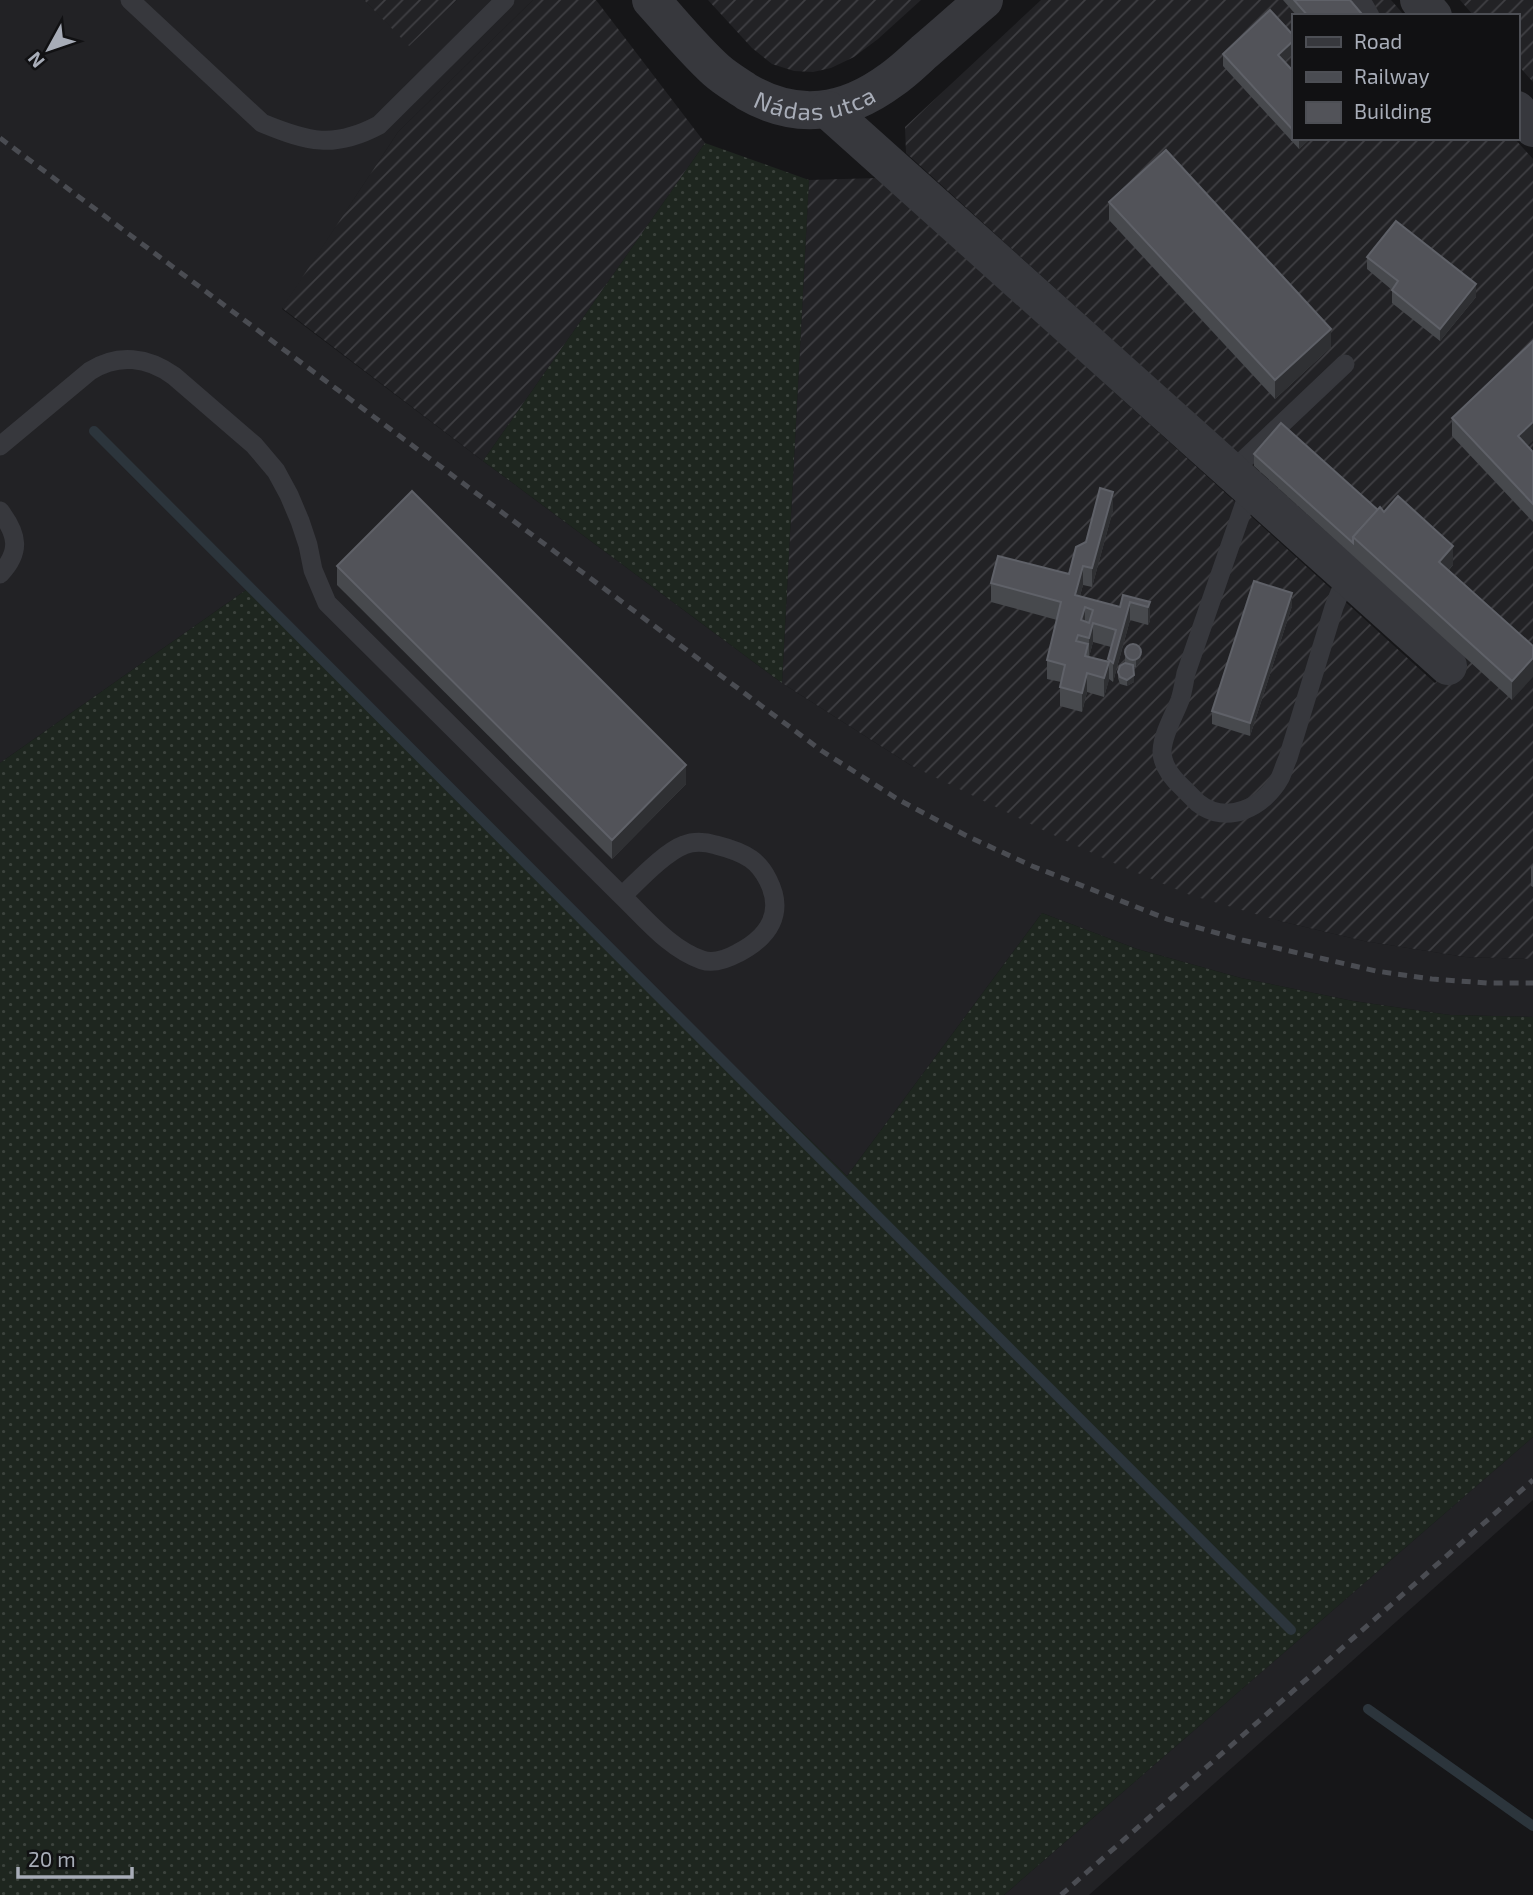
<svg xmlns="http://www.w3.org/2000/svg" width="1533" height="1895" font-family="'Exo 2',sans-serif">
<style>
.built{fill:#222225}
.industrial{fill:url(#industrial-furrows)}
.grass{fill:url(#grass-dots)}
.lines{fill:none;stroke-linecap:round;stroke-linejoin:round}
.stream{stroke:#2c353c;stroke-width:10}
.service{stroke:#37383d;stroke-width:19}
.minor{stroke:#37383d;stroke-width:38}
.rail{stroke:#4a4c52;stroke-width:5;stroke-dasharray:9 7;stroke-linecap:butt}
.wall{fill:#47494d;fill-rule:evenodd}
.shaded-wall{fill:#2f3033}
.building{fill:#525359;stroke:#5f6168;stroke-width:2;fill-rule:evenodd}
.labels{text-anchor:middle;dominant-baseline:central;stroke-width:5;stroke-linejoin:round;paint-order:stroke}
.street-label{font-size:24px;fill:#a8adb8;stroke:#111113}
</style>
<defs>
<pattern id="industrial-furrows" width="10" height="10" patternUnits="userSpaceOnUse" patternTransform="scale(1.75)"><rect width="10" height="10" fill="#222225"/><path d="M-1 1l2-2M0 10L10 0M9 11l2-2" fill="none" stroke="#3f3f43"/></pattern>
<pattern id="grass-dots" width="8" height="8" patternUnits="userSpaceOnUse" patternTransform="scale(1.75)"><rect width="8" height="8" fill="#1e261f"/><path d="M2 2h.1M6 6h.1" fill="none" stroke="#3c433d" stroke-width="1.8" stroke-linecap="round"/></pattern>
</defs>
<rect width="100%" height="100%" fill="#161618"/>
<g class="built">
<polygon points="0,0 364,0 409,45 457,0 533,0 398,132 282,309 483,461 782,683 912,766 1280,921 1364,941 1465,957 1533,959 1533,1017 1450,1015 1353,1001 1241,978 1137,949 1042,913 847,1176 246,590 0,763"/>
<polygon points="1533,1437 1533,1500 1089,1895 1004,1895"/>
</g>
<g class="industrial">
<polygon points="364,0 457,0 409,46"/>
<polygon points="533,0 596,0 705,143 483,461 282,308 398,132"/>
<polygon points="708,0 921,0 878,39 854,57 831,68 813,72 794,71 772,64 752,48"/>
<polygon points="1041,0 1391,0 1405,16 1293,16 1293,138 1514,138 1533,159 1533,959 1465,957 1364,941 1280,921 1190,895 1116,864 1047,832 912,766 782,683 809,180 878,178 1435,683 1461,656 906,153 905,127"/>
<polygon points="1460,0 1533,0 1533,82 1517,64 1517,16 1474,16"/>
</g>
<g class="grass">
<polygon points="705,143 809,180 782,683 483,461"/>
<polygon points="246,590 847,1176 1042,913 1137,949 1241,978 1353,1001 1450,1015 1533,1017 1533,1437 1004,1895 0,1895 0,763"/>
</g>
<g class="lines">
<g class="stream">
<polyline points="94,431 1291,1630"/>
<polyline points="1368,1709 1533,1826"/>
</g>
<g class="service">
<path d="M130,0L262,123C308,142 334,149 379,125L505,0"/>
<polyline points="1361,0 1370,16"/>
<path d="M0,446L90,371C118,353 148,357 174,376L254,445L276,471L289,495L300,521L308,545L313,570L327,603L622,896C646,919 670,949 702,960C714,964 727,959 738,953C769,937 785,913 768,880C764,872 758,864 751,859C741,852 728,848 716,845C706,842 694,841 684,845C665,852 638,881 622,896"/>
<polyline points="1232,471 1345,364"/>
<path d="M1250,488L1186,673C1184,682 1183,691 1180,700C1174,716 1163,733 1162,751C1162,766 1172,778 1183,788C1188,793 1193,798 1198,803C1227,826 1264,807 1280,778C1283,772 1285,764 1288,758L1334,607L1347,575"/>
<path d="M0,511C18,535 21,552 0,574"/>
</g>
<g class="minor">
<path id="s1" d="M651,0C672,23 693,49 716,70C726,79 737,85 747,92C797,121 845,114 891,80C903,72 913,62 924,52C944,35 964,17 984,0"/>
<polyline points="1419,0 1433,16"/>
<polyline points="828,110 1448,666"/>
<polyline points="1517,110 1533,128"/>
</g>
<g class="rail">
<polyline points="0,138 822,751 899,800 967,836 1032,866 1167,919 1242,940 1376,971 1432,979 1487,983 1533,983"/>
<polyline points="1061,1895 1533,1480"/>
</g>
</g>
<g class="wall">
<polygon points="1283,0 1350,0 1361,16 1297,16"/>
<polygon points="1293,35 1293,54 1285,62 1293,71 1293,138 1311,138 1299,149 1223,66 1223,54"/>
<polygon points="1109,202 1331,347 1275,399 1109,220"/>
<polygon points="1367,257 1476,297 1440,341 1392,303 1392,290 1367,269"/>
<polygon points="1452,418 1528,446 1533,452 1533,522 1452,436"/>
<polygon points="1254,454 1378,510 1384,512 1453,565 1449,570 1533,646 1512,700 1254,466"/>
<path d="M1113,510L1092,587L1083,585L1080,596L1120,607L1123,595L1150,602V621L1148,625L1130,620L1113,682L1109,679L1104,697L1087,692L1082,712L1060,706V687L1061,682L1047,679V660L1057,620L991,602V583L1069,574L1086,542ZM1093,642L1111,647L1108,661L1089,657Z"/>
<polygon points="337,566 686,784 612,859 337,585"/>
<polygon points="1292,606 1250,736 1212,724 1212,711"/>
<polygon points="1125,649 1141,661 1136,667 1133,667 1134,682 1127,686 1120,684 1118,678 1118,672 1126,663 1125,662"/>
<polygon points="1533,865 1533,887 1531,886 1531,867"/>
</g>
<g class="shaded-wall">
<polygon points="1293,41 1293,54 1278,68 1278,55"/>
<polygon points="1299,138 1311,138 1299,149"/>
<polygon points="1476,284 1476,297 1440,341 1440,329"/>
<polygon points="1331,329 1331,347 1275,399 1275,380"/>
<polygon points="1533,422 1533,441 1518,455 1518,436"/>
<polygon points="1113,492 1113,510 1092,587 1092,568"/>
<polygon points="1453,546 1453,565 1439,580 1439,562"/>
<polygon points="1083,566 1083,585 1075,613 1075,595"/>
<polygon points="1292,593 1292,606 1250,736 1250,723"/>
<polygon points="1130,602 1130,620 1113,682 1113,663"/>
<polygon points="1150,602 1150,621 1148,625 1148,607"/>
<polygon points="1085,607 1085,626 1081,620"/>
<polygon points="1093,623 1093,642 1089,657 1089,638"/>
<polygon points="1141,654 1141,661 1136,667 1136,660"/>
<polygon points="1533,658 1533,677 1512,700 1512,681"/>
<polygon points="1109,662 1109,680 1104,697 1104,678"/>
<polygon points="1087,673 1087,692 1082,712 1082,693"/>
<polygon points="1134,675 1134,682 1127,686 1127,680"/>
<polygon points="686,765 686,784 612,859 612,840"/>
</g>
<g class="building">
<polygon points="1294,0 1350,0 1361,13 1358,16 1308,16"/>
<polygon points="1270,10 1293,35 1293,41 1278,55 1293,71 1293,130 1223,54"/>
<polygon points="1166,150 1331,329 1275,380 1109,202"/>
<polygon points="1396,221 1476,284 1440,329 1392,290 1398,281 1367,257"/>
<polygon points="1533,341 1533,422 1518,436 1533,452 1533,504 1452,418"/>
<polygon points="1281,423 1378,510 1353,537 1353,543 1254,454"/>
<path d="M1100,488L1113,492L1092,568L1083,566L1075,595L1120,607L1123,595L1150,602L1148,607L1130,602L1113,663L1108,659L1116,630L1093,623L1089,638L1078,635L1076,641L1088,644L1085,656L1109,662L1104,678L1087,673L1082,693L1060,687L1065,665L1047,660L1061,602L991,583L998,556L1069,574L1076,547L1086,542ZM1085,607L1093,610L1089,623L1081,620Z"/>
<polygon points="412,491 686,765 612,840 337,566"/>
<polygon points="1398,496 1453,546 1439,562 1533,646 1533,658 1512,681 1353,537 1380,507 1384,512"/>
<polygon points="1254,581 1292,593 1250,723 1212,711"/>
<circle cx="1133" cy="652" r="8"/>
<polygon points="1125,663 1133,665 1134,675 1127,680 1120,677 1118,672 1120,666"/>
</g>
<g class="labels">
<g class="street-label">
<text stroke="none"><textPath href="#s1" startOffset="205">Nádas utca</textPath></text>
</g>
</g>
<rect x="1292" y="14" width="228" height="126" fill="#111113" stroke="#4d4f55" stroke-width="2"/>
<rect x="1306" y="37" width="35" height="10" fill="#37383d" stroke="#4d4f55" stroke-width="2"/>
<text x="1354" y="49" font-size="21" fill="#a8adb8">Road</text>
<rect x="1306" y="72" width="35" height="10" fill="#4a4c52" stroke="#4d4f55" stroke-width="2"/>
<text x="1354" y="84" font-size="21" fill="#a8adb8">Railway</text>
<rect x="1306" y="102" width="35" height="21" fill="#525359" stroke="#4d4f55" stroke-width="2"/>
<text x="1354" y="119" font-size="21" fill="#a8adb8">Building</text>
<g transform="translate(49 49) rotate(230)" stroke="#111113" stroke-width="5" paint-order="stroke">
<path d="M0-5L12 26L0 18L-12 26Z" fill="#a8adb8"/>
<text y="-10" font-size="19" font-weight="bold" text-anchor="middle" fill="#a8adb8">N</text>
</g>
<path d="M18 1867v10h114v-10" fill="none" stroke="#a8adb8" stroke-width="3.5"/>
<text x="28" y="1867" font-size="21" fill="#a8adb8" stroke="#111113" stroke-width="5" paint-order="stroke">20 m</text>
</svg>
